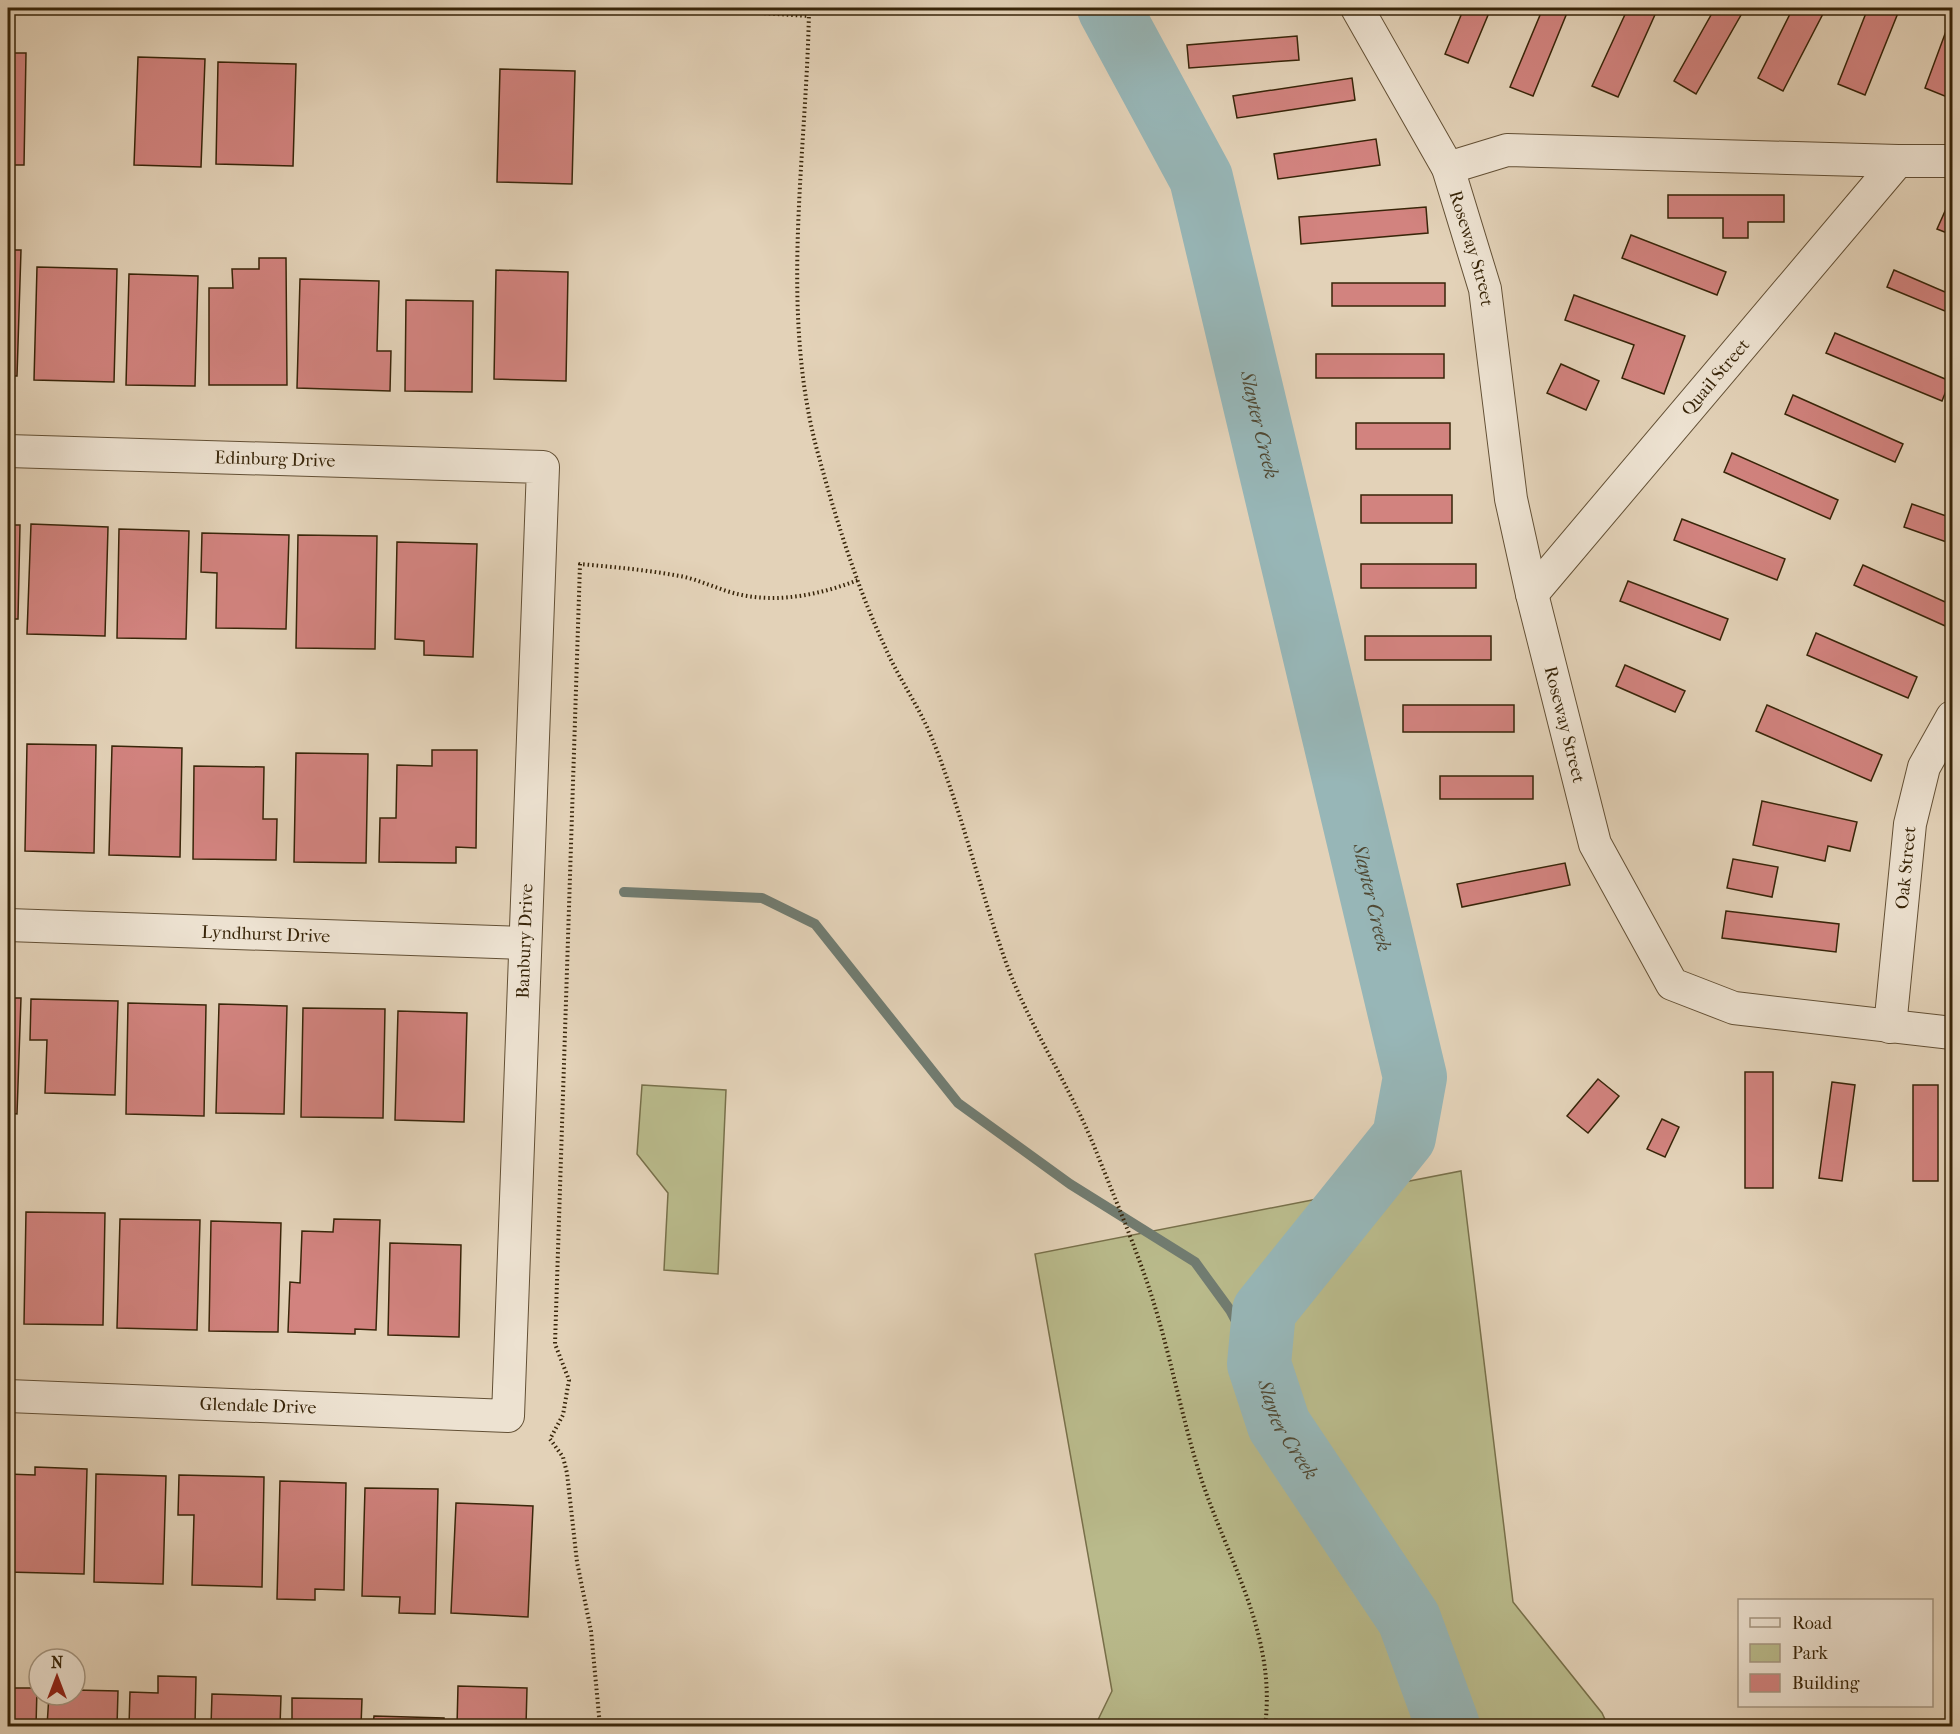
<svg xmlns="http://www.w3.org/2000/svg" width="1960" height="1734" font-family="'IM FELL French Canon',serif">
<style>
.green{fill:#b9ba8b;stroke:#78704a;stroke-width:1.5}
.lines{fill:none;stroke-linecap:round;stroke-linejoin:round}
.stream{stroke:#717c71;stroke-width:10}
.river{stroke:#97b6b7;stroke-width:64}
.building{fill:#d2837f;stroke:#382509;stroke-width:1.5}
.street-casing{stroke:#635035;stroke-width:34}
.path{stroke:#382509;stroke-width:4;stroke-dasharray:1.5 3;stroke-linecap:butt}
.street{stroke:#ede2d1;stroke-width:32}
.labels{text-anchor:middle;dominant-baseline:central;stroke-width:5;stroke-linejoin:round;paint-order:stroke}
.street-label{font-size:18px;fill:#382509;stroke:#ede2d1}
.water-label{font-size:20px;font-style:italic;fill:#504934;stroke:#ede2d1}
</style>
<rect width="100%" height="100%" fill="#e3d2b8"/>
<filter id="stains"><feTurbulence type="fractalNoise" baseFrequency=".00333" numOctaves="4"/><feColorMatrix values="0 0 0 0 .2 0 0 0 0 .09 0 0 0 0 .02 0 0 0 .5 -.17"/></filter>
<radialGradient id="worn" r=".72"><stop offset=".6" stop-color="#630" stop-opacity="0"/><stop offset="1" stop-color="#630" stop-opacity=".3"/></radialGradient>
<g class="green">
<polygon points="642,1085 726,1090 718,1274 664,1270 668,1193 637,1154"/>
<polygon points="1461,1171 1513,1602 1602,1713 1608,1726 1095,1726 1112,1691 1035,1254"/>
</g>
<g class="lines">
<polyline class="stream" points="624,892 762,898 815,924 958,1103 1070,1184 1195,1262 1230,1310 1259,1364"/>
<path class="river" id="s1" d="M1109,8L1201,178L1415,1077L1404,1137L1264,1311L1259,1364L1279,1425L1409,1619L1448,1726"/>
</g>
<g class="building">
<rect x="1165" y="8" width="128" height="1"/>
<polygon points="1464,8 1491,8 1468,63 1445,54"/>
<polygon points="1543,8 1569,8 1533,96 1510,87"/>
<polygon points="1628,8 1658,8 1618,97 1592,86"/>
<polygon points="1715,8 1745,8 1696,94 1674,81"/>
<polygon points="1793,8 1826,8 1783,91 1758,78"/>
<polygon points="1868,8 1900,8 1865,95 1838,84"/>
<polygon points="1952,15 1952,99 1925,88"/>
<polygon points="1297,36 1299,60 1189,68 1187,45"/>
<polygon points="8,53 26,53 24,165 8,165"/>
<polygon points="138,57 205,59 201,167 134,165"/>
<polygon points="218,62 296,64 293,166 216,164"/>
<polygon points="500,69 575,71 572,184 497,182"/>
<polygon points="1352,78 1355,100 1237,118 1233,96"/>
<polygon points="1376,139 1380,165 1278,179 1274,154"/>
<polygon points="1668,195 1784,195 1784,222 1748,222 1748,238 1723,238 1723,218 1668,218"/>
<polygon points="1426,207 1428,233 1301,244 1299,217"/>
<polygon points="1946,209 1952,211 1952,235 1937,229"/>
<polygon points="1631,235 1726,272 1717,295 1622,258"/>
<polygon points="8,250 21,250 17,376 8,376"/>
<polygon points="259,258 286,258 287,385 209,385 209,288 233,288 232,269 259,269"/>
<polygon points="37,267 117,269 114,382 34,380"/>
<polygon points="496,270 568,272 566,381 494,379"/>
<polygon points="1894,270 1952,295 1952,314 1887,287"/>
<polygon points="129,274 198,276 195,386 126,385"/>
<polygon points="300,279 379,281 377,351 391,351 390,391 297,388"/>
<rect x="1332" y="283" width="113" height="23"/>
<polygon points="1574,295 1685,336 1664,394 1622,378 1634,345 1565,320"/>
<polygon points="406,300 473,301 472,392 405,391"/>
<polygon points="1835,333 1950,381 1942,401 1826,353"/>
<rect x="1316" y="354" width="128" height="24"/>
<polygon points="1561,364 1599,381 1586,410 1547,393"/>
<polygon points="1793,395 1903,444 1895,462 1785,414"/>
<rect x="1356" y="423" width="94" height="26"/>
<polygon points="1732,453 1838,500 1830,519 1724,472"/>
<rect x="1361" y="495" width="91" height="28"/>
<polygon points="1912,504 1952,518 1952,544 1904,527"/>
<polygon points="1682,519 1785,559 1777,580 1674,540"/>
<polygon points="31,524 108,527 105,636 27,634"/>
<polygon points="8,525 20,525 18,619 8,619"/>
<polygon points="119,529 189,531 186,639 117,638"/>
<polygon points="202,533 289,535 286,629 216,628 217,573 201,572"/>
<polygon points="298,535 377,536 375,649 296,648"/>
<polygon points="397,542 477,544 473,657 424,655 424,641 395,639"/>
<rect x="1361" y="564" width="115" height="24"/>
<polygon points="1863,565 1952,605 1952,629 1854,585"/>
<polygon points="1628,581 1728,619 1720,640 1620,601"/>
<polygon points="1816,633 1917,677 1908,698 1807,655"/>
<rect x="1365" y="636" width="126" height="24"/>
<polygon points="1625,665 1685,691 1675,712 1616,686"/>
<rect x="1403" y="705" width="111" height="27"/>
<polygon points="1767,705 1882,755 1871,781 1756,731"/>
<polygon points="8,742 10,742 9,850 8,850"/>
<polygon points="27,744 96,745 94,853 25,851"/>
<polygon points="112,746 182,748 180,857 109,855"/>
<polygon points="432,750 477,750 476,848 456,847 456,863 379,862 380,818 396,818 397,765 432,766"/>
<polygon points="296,753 368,754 366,863 294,862"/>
<polygon points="194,766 264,767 263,819 277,819 276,860 193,859"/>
<rect x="1440" y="776" width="93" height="23"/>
<polygon points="1762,801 1857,822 1850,851 1828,846 1825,861 1753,845"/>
<polygon points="1733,859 1778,867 1772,897 1727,888"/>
<polygon points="1565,863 1570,885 1462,907 1457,884"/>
<polygon points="1726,911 1839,924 1836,952 1722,938"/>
<polygon points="8,998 21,998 17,1114 8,1113"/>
<polygon points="31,999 118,1001 115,1095 45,1093 47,1040 30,1040"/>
<polygon points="128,1003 206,1005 204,1116 126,1114"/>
<polygon points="219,1004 287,1006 284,1114 216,1113"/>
<polygon points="303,1008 385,1009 383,1118 301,1117"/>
<polygon points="398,1011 467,1013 464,1122 395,1120"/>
<rect x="1745" y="1072" width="28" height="116"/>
<polygon points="1598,1079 1619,1096 1588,1133 1567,1116"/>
<polygon points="1832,1082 1855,1085 1842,1181 1819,1178"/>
<rect x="1913" y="1085" width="25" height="96"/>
<polygon points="1662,1119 1679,1127 1665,1157 1647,1149"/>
<polygon points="26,1212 105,1213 103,1325 24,1324"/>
<polygon points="120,1219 200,1220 197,1330 117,1328"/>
<polygon points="334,1219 380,1220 376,1330 355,1329 355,1334 288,1332 290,1282 300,1283 302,1231 333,1232"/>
<polygon points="211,1221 281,1223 278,1332 209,1331"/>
<polygon points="390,1243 461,1245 459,1337 388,1335"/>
<polygon points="35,1467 87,1469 84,1574 8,1572 8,1474 35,1475"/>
<polygon points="96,1474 166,1476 163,1584 94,1582"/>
<polygon points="179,1475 264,1477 262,1587 192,1585 194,1515 178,1515"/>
<polygon points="280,1481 346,1483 344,1590 315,1589 315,1600 277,1599"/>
<polygon points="365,1488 438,1489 435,1614 399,1613 400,1597 362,1596"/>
<polygon points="456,1503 533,1506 528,1617 451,1613"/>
<polygon points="158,1676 196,1677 195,1726 129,1726 130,1692 158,1693"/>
<polygon points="458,1686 527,1688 526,1726 457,1726"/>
<polygon points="8,1688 37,1688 36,1726 8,1726"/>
<polygon points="75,1690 118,1691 117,1726 47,1726 49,1695 75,1695"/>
<polygon points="212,1694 281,1696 280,1726 211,1726"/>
<polygon points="292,1698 362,1699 361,1726 292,1726"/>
<polygon points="374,1716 444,1718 444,1726 373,1726"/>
</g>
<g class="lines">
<defs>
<g id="street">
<path id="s2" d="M1357,8L1448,168L1485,289L1511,499L1532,594L1595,844L1672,984L1734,1008L1952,1033"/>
<polyline points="1448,168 1507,150 1898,161 1952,161"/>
<path id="s3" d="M8,451L543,467L508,1416L8,1396"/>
<path id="s4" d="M1532,594L1898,161"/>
<path id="s5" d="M8,925L525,943"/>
<path id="s6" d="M1890,1027L1910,824L1924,767L1952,717"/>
</g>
</defs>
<use href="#street" class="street-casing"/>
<g class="path">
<polyline points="679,8 809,16"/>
<path d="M809,8C807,152 779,308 817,450C835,516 856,585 885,647C898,677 918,705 931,736C962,811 980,892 1008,968C1033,1033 1073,1091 1098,1156C1116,1201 1135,1246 1150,1291C1170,1352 1181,1415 1200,1475C1227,1559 1277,1635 1265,1726"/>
<path d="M600,1726L591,1631L577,1562L567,1473L563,1457L550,1439L563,1415L569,1380L555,1344L580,564C614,567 647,570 680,576C701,580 721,591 742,595C780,603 822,594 858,580"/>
</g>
<use href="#street" class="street"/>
</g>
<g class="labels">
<g class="street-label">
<text stroke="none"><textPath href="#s2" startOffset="268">Roseway Street</textPath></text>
<text stroke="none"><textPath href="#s4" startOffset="284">Quail Street</textPath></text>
<text stroke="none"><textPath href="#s3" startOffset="267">Edinburg Drive</textPath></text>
<text stroke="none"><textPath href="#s2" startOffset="754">Roseway Street</textPath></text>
<text stroke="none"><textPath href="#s6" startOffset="160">Oak Street</textPath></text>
<text stroke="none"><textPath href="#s5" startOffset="258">Lyndhurst Drive</textPath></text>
<text transform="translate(525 941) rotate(-88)">Banbury Drive</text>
<text transform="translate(258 1406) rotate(2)">Glendale Drive</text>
</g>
<g class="water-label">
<text stroke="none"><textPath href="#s1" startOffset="447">Slayter Creek</textPath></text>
<text stroke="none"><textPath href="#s1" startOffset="933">Slayter Creek</textPath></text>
<text stroke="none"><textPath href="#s1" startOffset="1527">Slayter Creek</textPath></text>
</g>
</g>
<rect width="1960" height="1734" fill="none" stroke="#e3d2b8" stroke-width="30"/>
<rect x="9" y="9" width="1942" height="1716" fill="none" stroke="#382509" stroke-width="3"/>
<rect x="15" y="15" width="1930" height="1704" fill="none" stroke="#382509" stroke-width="1.5"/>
<rect x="1738" y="1599" width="195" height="108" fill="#ede2d1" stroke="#a59681" stroke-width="1.5"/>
<rect x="1750" y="1618" width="30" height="9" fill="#ede2d1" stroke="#a59681" stroke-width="1.5"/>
<text x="1792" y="1629" font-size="18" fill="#382509">Road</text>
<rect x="1750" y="1644" width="30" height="18" fill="#b9ba8b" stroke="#a59681" stroke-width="1.5"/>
<text x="1792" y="1659" font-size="18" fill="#382509">Park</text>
<rect x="1750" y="1674" width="30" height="18" fill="#d2837f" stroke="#a59681" stroke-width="1.5"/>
<text x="1792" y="1689" font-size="18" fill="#382509">Building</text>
<g transform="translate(57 1677)"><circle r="28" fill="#ede2d1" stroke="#a59681" stroke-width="1.5"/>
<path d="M0-4.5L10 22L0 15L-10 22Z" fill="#8f2418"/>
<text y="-9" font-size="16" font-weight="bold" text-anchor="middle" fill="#382509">N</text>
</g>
<rect width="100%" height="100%" filter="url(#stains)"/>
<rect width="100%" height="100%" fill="url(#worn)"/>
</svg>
